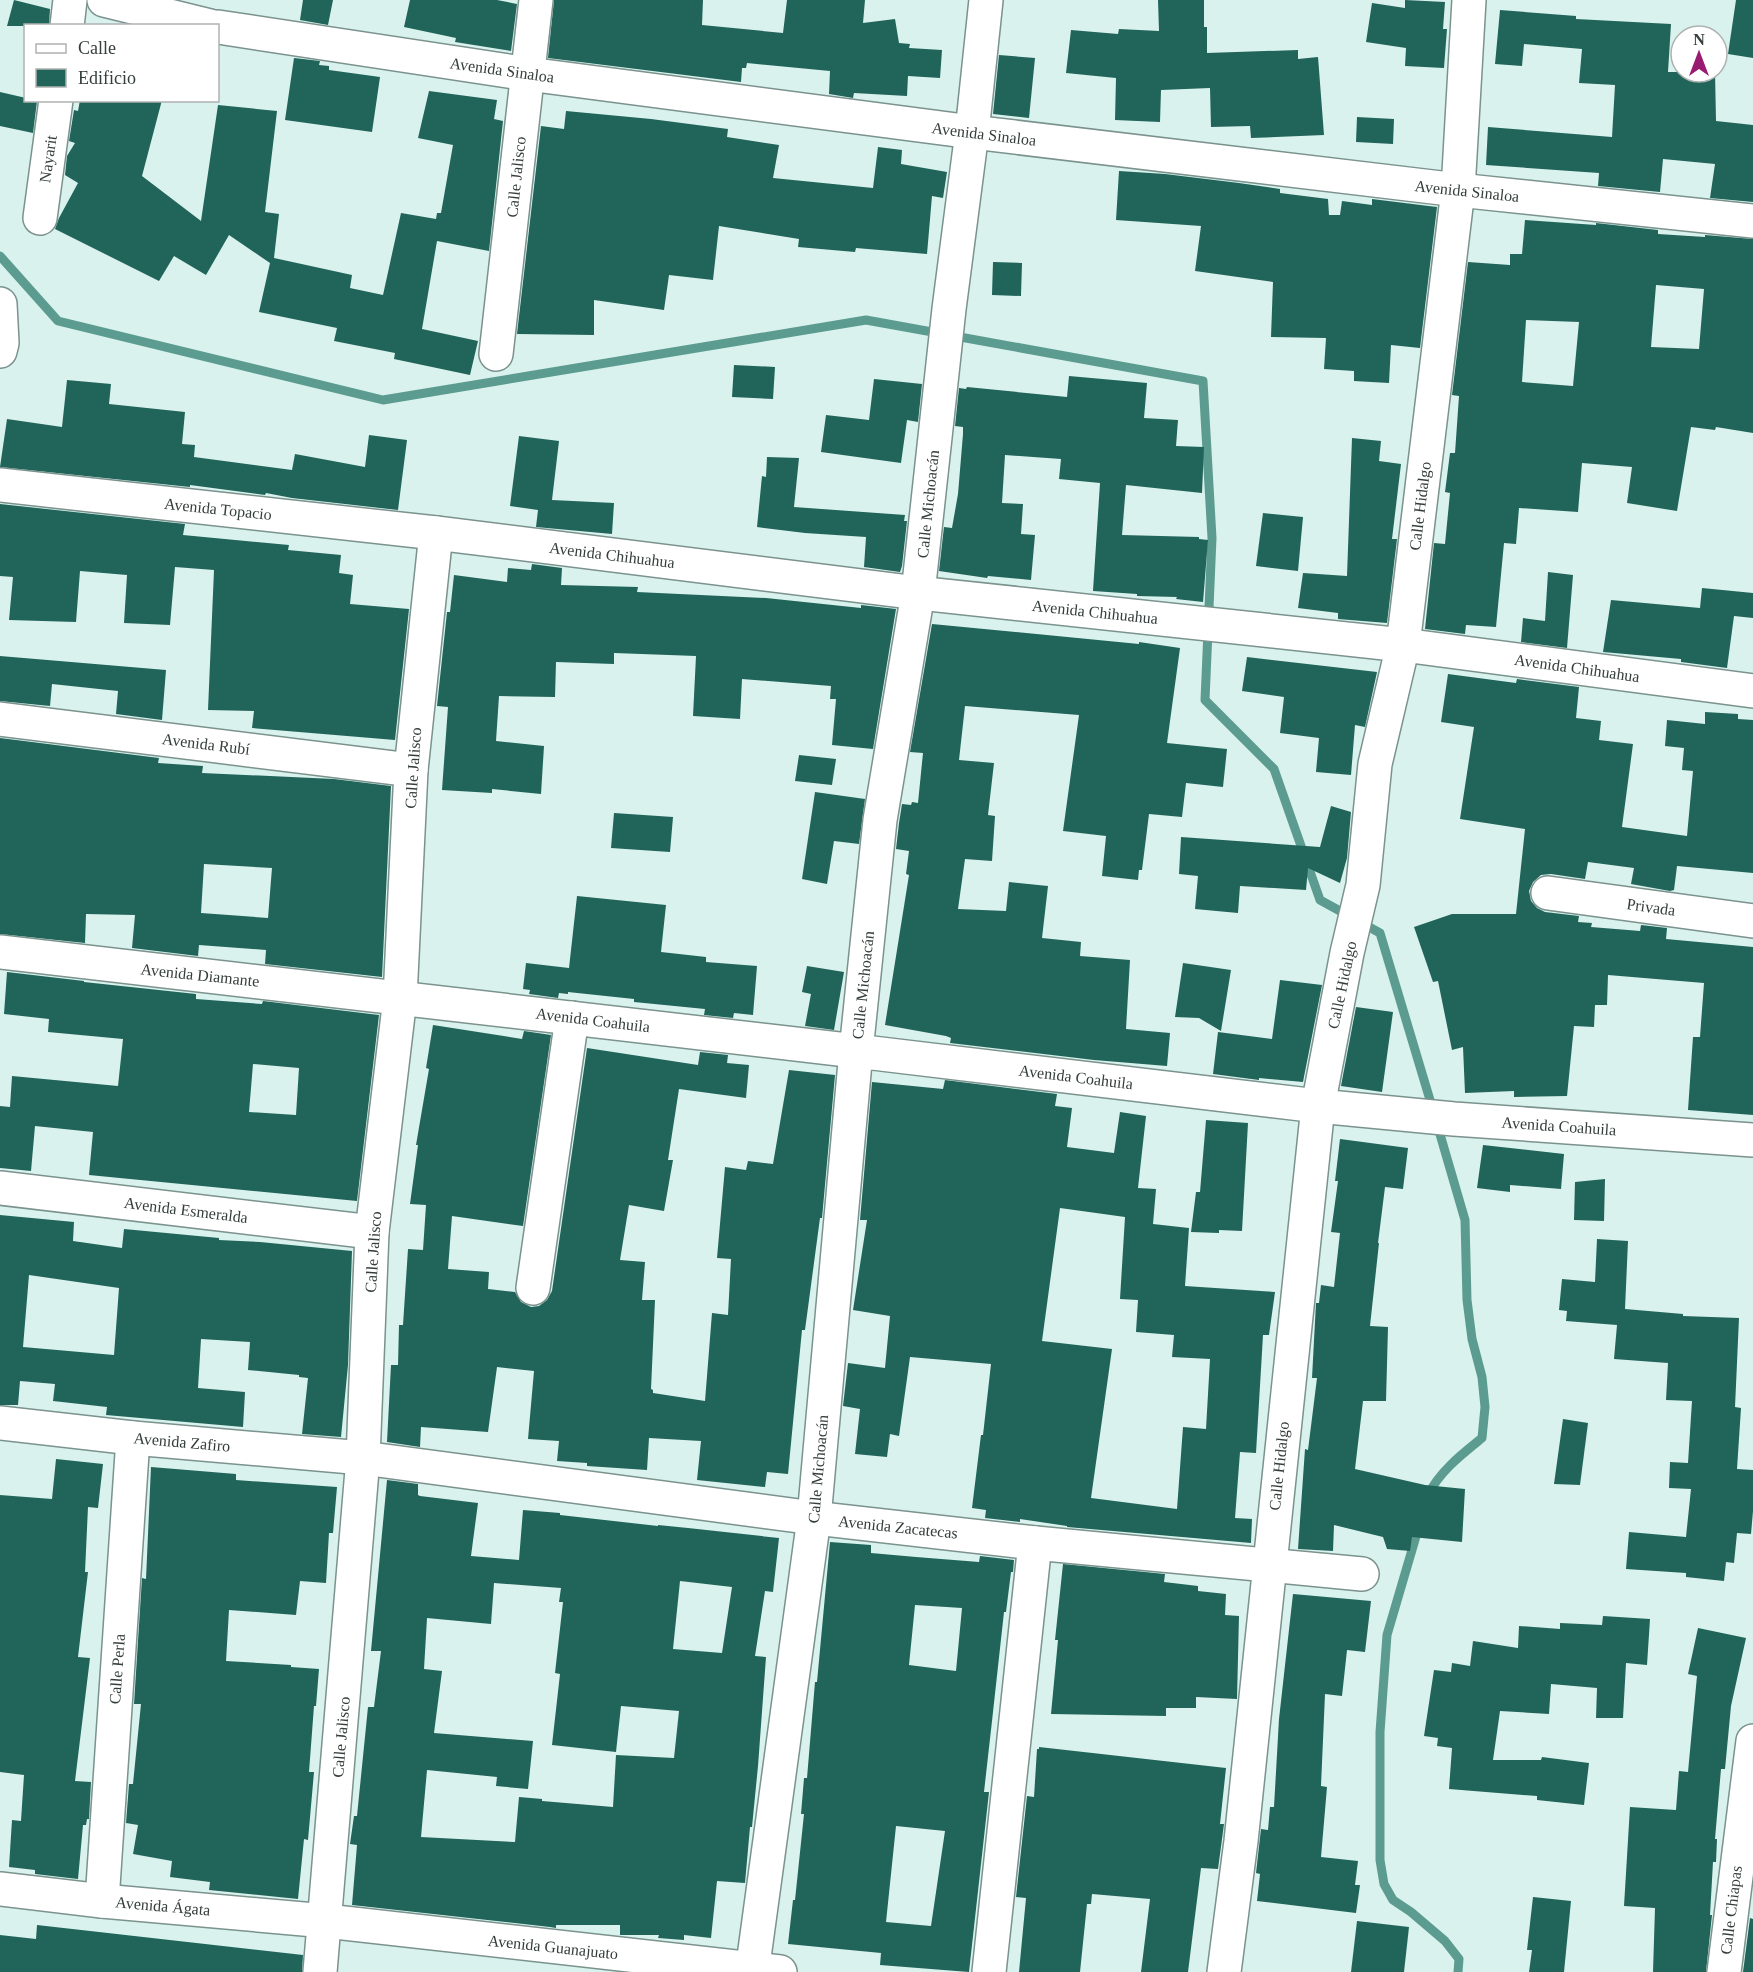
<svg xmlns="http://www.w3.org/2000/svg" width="1753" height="1972" font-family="Georgia,serif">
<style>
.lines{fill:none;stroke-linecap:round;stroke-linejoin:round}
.stream{stroke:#5c9c90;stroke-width:9}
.building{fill:#21645a;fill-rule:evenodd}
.street-casing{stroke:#7b928d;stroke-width:36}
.secondary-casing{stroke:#7b928d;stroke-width:36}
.street{stroke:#fff;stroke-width:33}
.secondary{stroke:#fff;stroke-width:33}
.labels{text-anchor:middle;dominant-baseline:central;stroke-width:6;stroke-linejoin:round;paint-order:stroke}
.street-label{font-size:16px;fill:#343e3c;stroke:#fff}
</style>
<rect width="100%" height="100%" fill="#d9f2ed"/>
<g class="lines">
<g class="stream">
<polyline points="0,256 58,321 383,400 866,320 1203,381 1212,538 1205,700 1274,769 1320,900 1380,933 1433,1110"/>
<path d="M1428,1495C1440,1471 1461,1455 1482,1438L1485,1407L1482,1377L1472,1339L1467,1300L1465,1220L1437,1124"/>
<polyline points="1419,1526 1387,1635 1380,1732 1380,1860 1384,1884 1393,1900 1411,1912 1445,1941 1459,1959 1458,1972"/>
</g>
</g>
<g class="building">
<polygon points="14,0 50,9 49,26 7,26"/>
<polygon points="303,0 333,0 328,25 300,20"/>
<polygon points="410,0 497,0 517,4 511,51 455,42 456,38 404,27"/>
<polygon points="554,0 703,0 702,25 783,33 787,0 865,0 863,23 895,19 899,43 910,44 909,48 942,50 940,78 908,76 907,96 854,93 853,98 829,94 830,71 747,63 746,68 742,68 741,82 548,58"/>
<polygon points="1158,0 1204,0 1204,27 1207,27 1207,53 1298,50 1298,59 1318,57 1324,135 1251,138 1250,126 1211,127 1210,88 1161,90 1160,122 1115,120 1116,78 1066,73 1071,30 1118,34 1119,29 1159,31"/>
<polygon points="1405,0 1445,2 1443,29 1447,29 1444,68 1405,66 1406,48 1366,42 1372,3 1405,8"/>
<polygon points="1736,0 1753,0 1753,58 1728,54"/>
<polygon points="1500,10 1576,16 1576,19 1671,24 1668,72 1715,72 1716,121 1753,125 1753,202 1710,198 1715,164 1663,159 1660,192 1598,186 1599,173 1486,165 1488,127 1612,137 1615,85 1579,83 1582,49 1524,44 1522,66 1495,64"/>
<polygon points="999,55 1035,58 1029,118 993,114"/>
<polygon points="294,58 320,61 319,65 329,66 329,70 380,77 372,132 285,120"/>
<polygon points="429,91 497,100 494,119 503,121 489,251 437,241 422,329 478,341 470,375 394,359 395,353 334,341 337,328 259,312 270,263 229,235 206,275 174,256 159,281 55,229 59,218 78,183 65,175 67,156 75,143 69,141 74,110 78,111 80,100 162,100 142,176 201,221 218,105 277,111 265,212 279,214 274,258 352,275 350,288 383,295 401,213 436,219 437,213 441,213 453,145 418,138"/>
<polygon points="0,92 26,98 26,100 37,101 33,133 0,126"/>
<polygon points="566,111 651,119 728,129 727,137 779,145 773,178 873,188 878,147 902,150 901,164 947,172 943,198 932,196 927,254 856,248 855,252 798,247 799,239 719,226 713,280 669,275 664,310 594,300 594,335 517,334 541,126 564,129"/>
<polygon points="1357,117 1394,119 1393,144 1356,142"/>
<polygon points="1119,171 1165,174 1239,183 1280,189 1280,193 1328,199 1329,215 1340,215 1342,201 1372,205 1372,199 1437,207 1420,348 1391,345 1389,383 1354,381 1354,371 1324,369 1326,338 1271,337 1273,282 1195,271 1201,226 1116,220"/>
<path d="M1525,220L1596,225V223L1658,230V234L1705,237V235L1753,239V433L1716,427L1715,430L1691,427L1677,511L1627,503L1632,467L1582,463L1578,512L1519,508L1516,544L1504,543L1496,627L1466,625L1465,634L1425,629L1434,543L1445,544L1450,493L1445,492L1450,453H1455L1459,396L1452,395L1468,262L1510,265V254H1522ZM1656,285L1704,289L1699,349L1651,347ZM1526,320L1579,322L1573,386L1522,382Z"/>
<polygon points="993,262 1022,263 1021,296 992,295"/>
<polygon points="734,365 775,367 773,399 732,397"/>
<polygon points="1069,376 1147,383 1144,418 1178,420 1176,446 1204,447 1202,493 1126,485 1122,535 1199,537 1199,539 1208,540 1203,602 1176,599 1177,597 1137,596 1137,594 1093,591 1100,483 1059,479 1061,459 1005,455 1002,503 1023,504 1021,534 1035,535 1031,580 988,576 987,578 939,571 944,527 952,528 958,494 963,434 963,427 955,426 959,388 966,389 967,387 1067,397"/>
<polygon points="874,379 922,384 918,422 907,420 901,463 821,452 826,415 869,420"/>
<polygon points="67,380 111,384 109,404 185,412 182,444 195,445 194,457 292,470 295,454 365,467 369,435 407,440 398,510 292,498 266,493 265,495 190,485 190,487 0,467 7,419 62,427"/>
<polygon points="519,436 559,441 552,500 614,503 612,534 536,527 538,510 510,506"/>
<polygon points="1352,438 1381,441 1379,461 1401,464 1392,539 1397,539 1387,623 1338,619 1338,613 1298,608 1303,573 1347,576"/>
<polygon points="767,457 799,458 794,507 905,515 904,521 907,521 902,566 900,572 864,567 866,537 805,533 757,527 762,476 766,477"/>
<polygon points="0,504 185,524 183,535 289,545 288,550 341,555 339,573 353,575 350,604 409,609 395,740 252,728 254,711 208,710 214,570 175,567 170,625 124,623 127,575 80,571 76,622 9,620 13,577 0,576"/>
<polygon points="1263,513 1303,517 1298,571 1256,566"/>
<polygon points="532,564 562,568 561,585 638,587 637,592 766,598 861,608 861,605 896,609 873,749 832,745 836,699 830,699 831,686 742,679 740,719 693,716 696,656 614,653 614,664 556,662 555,697 499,696 496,741 544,746 541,794 492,789 492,793 442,790 448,707 437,706 447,612 450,612 454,575 507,582 508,568 531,570"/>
<polygon points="1548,572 1573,575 1567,648 1521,642 1523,618 1545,621"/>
<polygon points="1702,588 1753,593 1753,618 1734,616 1727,668 1681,662 1681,659 1603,652 1611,600 1700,608"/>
<polygon points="932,624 1139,644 1139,642 1180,648 1167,743 1227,749 1223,787 1186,783 1182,817 1149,814 1142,870 1139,870 1138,880 1102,876 1106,836 1063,831 1079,715 965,706 959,760 994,763 988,815 995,816 992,861 965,859 958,909 1006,911 1009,882 1048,886 1042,938 1081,942 1080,956 1130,960 1126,1029 1170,1033 1167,1066 1094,1060 950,1043 951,1038 946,1036 885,1025 909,875 906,874 909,851 896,849 899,823 902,804 911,805 912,802 918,803 923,753 910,752"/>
<polygon points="0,656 166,670 162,720 116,714 118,691 52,684 50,706 0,701"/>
<polygon points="1247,657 1377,672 1365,727 1355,725 1351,775 1316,772 1319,738 1280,733 1284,697 1242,691"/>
<polygon points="1448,674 1516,683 1517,679 1579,687 1576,718 1601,721 1599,740 1633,744 1622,827 1687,836 1693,771 1682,770 1684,748 1665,746 1667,720 1705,724 1705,712 1738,714 1738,719 1753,720 1753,873 1677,866 1674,890 1670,891 1631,884 1634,868 1588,862 1585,879 1551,874 1541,875 1533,882 1529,891 1531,901 1537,908 1545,912 1579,916 1578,922 1592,923 1591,927 1640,931 1641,925 1667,928 1666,939 1753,947 1753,1115 1688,1110 1693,1037 1700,1037 1704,983 1608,975 1607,1005 1595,1005 1594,1027 1574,1026 1567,1096 1514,1097 1514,1091 1465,1093 1463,1047 1452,1050 1438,981 1433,982 1414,927 1452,914 1516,914 1525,829 1460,819 1474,727 1441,722"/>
<path d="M0,738L159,758L158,763L203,766L202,773L334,779L391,786L382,977L265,964L266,950L199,945L198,956L132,948L135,915L86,914L85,943L0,934ZM204,864L272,868L268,918L201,913Z"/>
<polygon points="799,755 836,759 832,785 795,781"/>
<polygon points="815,792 865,799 859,844 834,841 827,884 802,879"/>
<polygon points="1331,806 1351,812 1347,858 1340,883 1308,868 1306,890 1240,886 1238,913 1195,909 1198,876 1179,874 1181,837 1320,847"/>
<polygon points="614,813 673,817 670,852 611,848"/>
<polygon points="577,896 666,905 661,952 706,957 706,962 757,966 753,1015 734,1013 733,1018 704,1015 705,1009 634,1002 634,999 568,992 568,994 559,993 558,998 529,994 530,990 523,989 526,963 569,968"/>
<polygon points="1183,963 1231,970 1221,1031 1199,1018 1175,1017"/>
<polygon points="807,966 844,972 834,1030 805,1026 811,994 802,992"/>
<path d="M7,972L84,981V982L196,994V999L262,1004L263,1001L379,1015L357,1201L89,1175L93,1132L35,1126L31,1171L0,1168V1106L10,1107L12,1076L118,1086L123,1039L48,1032L49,1019L4,1014ZM253,1064L299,1068L296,1115L249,1112Z"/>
<polygon points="1280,980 1322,985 1303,1082 1259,1078 1259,1080 1213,1074 1218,1032 1272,1039"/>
<polygon points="1356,1007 1393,1012 1382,1092 1341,1086"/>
<polygon points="433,1025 522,1039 524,1031 551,1035 523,1226 452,1216 448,1269 489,1272 488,1289 515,1292 521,1302 531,1307 539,1306 547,1300 552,1291 587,1048 698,1065 700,1052 728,1055 727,1063 749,1065 746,1098 679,1089 668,1160 673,1160 664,1211 629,1205 620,1260 645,1262 642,1300 655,1300 651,1389 653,1390 653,1393 705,1401 712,1313 728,1315 731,1259 717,1258 725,1167 746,1170 748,1161 773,1164 789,1070 835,1075 822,1218 820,1218 805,1330 802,1330 788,1474 767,1472 765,1487 697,1480 701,1441 649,1438 647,1470 587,1466 587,1463 557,1461 559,1441 528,1439 534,1371 497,1367 488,1432 421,1427 420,1447 387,1442 391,1365 398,1365 399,1325 403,1325 408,1249 423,1250 426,1205 410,1204 418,1145 416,1145 429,1069 426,1068"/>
<path d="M945,1080L1057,1094L1055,1106L1072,1108L1067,1147L1114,1153L1120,1112L1146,1116L1138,1188L1156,1189L1153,1224L1189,1228L1185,1286L1275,1292L1269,1335H1263L1256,1453L1240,1452L1235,1518L1252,1519L1251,1543L1067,1527V1526L1020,1519V1522L985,1518L986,1510L972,1508L981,1435H983L991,1364L910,1357L899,1436L890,1434L887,1457L855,1454L860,1409L843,1406L848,1363L885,1368L890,1316L853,1310L867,1220H860L872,1082L943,1089ZM1060,1208L1125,1217L1120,1299L1138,1300L1136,1332L1174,1335L1172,1357L1210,1359L1206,1429L1183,1427L1177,1509L1091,1498L1112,1349L1042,1341Z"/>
<polygon points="1206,1120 1248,1123 1242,1231 1219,1230 1219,1233 1191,1232 1196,1192 1200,1192"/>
<polygon points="1340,1139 1408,1148 1403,1189 1385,1187 1378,1243 1379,1243 1370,1326 1388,1327 1386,1401 1363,1401 1355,1469 1425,1485 1465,1489 1462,1542 1412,1537 1410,1551 1387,1549 1383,1537 1334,1525 1333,1551 1298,1549 1305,1449 1308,1450 1317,1378 1312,1378 1316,1303 1319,1303 1321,1285 1334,1287 1340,1233 1331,1232 1338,1181 1335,1181"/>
<polygon points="1483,1145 1564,1154 1561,1189 1510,1185 1510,1192 1477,1188"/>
<polygon points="1605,1179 1604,1221 1574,1220 1575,1182"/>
<path d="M0,1215L74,1222L73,1241L122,1248L124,1229L219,1238V1240L260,1242L352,1251L348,1365L341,1437L302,1434L308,1378L299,1377V1375L248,1370L250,1342L201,1339L198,1388L245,1392L243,1427L106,1415L107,1407L53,1401L55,1384L20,1381L18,1405H0ZM29,1275L119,1288L114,1355L23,1347Z"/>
<polygon points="1597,1239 1628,1241 1625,1309 1683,1314 1683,1316 1739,1318 1735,1407 1741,1408 1737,1469 1753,1470 1753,1511 1751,1534 1737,1533 1734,1563 1726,1562 1724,1581 1686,1577 1686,1573 1626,1569 1629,1532 1686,1537 1691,1489 1669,1488 1670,1462 1688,1463 1692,1401 1666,1400 1668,1363 1614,1359 1617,1325 1566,1321 1567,1311 1559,1310 1562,1279 1595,1282"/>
<polygon points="1563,1419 1588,1423 1580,1485 1554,1484"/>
<polygon points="56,1459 103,1464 98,1508 88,1507 85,1572 88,1572 78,1657 90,1658 75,1781 91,1782 89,1819 87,1819 86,1825 83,1825 78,1879 35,1874 35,1870 9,1867 12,1820 21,1821 24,1775 0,1772 0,1495 52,1499"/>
<polygon points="151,1467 236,1474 236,1480 337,1487 333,1533 329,1533 326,1583 300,1581 296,1615 229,1610 226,1661 291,1665 291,1667 319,1669 316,1706 314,1706 309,1772 314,1772 308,1840 304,1839 298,1899 209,1890 210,1882 170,1877 172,1861 133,1854 138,1825 126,1823 129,1784 133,1784 141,1704 134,1704 142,1578 146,1579"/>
<path d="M387,1480L418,1484V1495L420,1496L478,1503L471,1556L519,1560L523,1510L560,1513V1515L658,1526V1525L688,1528L779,1538L773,1592L765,1591L755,1656L766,1657L758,1766L752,1827H750L745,1883L717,1881L711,1938L684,1935V1940L658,1938L659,1935H620V1925H556V1928L550,1927L352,1905L357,1845L350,1844L354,1816H357L368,1707H374L381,1651H371ZM680,1581L732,1587L722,1653L673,1649ZM494,1583L561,1588L559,1602H563L555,1673L560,1674L552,1745L616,1752L621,1706L679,1711L674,1758L616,1755L613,1807L542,1801V1799L519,1797L515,1842L421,1837L427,1770L497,1777L496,1786L528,1789L533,1741L434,1733L442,1671L424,1669L427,1618L491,1624Z"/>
<path d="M830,1542L871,1545V1553L916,1557L979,1562L980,1556L1014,1560L1013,1572H1011L1006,1612H1004L992,1721L984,1792H989L969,1972L880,1965L881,1953L788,1944L793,1900H795L804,1814H801L804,1778H807L815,1682H817ZM915,1605L962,1608L956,1671L909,1665ZM896,1826L945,1831L931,1926L886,1922Z"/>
<polygon points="1063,1564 1165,1574 1164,1582 1198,1586 1198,1591 1226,1594 1225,1615 1239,1616 1237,1699 1196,1697 1196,1708 1166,1708 1166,1716 1051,1714 1058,1640 1055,1640"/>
<polygon points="1293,1594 1371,1601 1365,1652 1347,1650 1342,1696 1325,1694 1321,1786 1327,1787 1321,1857 1358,1861 1355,1885 1360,1885 1356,1913 1257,1901 1260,1874 1256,1873 1261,1829 1268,1830 1270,1807 1274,1807 1279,1719"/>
<polygon points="1603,1616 1650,1619 1647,1665 1626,1663 1623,1718 1596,1718 1597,1688 1551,1684 1549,1714 1500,1711 1493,1760 1541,1760 1542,1757 1589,1763 1584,1805 1537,1800 1537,1796 1449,1789 1452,1748 1437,1746 1438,1738 1424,1736 1434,1670 1451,1672 1452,1663 1470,1666 1473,1641 1518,1648 1519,1626 1560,1629 1560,1623 1602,1625"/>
<polygon points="1698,1628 1746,1638 1731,1706 1725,1769 1721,1769 1715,1839 1717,1839 1716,1862 1713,1862 1710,1915 1712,1915 1706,1972 1653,1972 1655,1908 1624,1906 1630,1807 1676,1810 1679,1771 1688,1772 1697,1676 1688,1674"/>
<polygon points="1039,1747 1226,1768 1220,1824 1224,1824 1218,1869 1201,1868 1188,1972 1141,1972 1150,1899 1092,1894 1091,1904 1087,1904 1080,1972 1019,1972 1026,1898 1016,1897 1027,1796 1034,1797 1037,1749 1039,1749"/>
<polygon points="1533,1897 1571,1901 1564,1972 1529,1972 1532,1950 1527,1950"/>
<polygon points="1750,1918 1753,1919 1753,1972 1743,1972"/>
<polygon points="1357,1921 1409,1927 1404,1972 1351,1972"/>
<polygon points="37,1925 303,1955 302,1972 0,1972 0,1935 36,1939"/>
</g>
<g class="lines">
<defs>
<g id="street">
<polyline points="104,0 210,26"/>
<polyline points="67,26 70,0"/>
<polyline points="218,27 528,74 972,132 1458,190 1753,221"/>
<polyline points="40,218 56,100"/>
<polyline points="0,304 2,343 0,351"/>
<polyline points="496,354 536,0"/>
<polyline points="0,485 436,533 918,593 1403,645 1753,691"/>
<polyline points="0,719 411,770"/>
<polyline points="1548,893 1753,921"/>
<polyline points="0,952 856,1051 880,820 918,593 949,309 972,132 986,0"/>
<polyline points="0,1188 372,1232"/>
<polyline points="533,1288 572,1018"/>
<polyline points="0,1423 133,1438 363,1458 814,1518 1035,1543 1362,1574"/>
<polyline points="0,1889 102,1901 326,1921 780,1972"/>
<polyline points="102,1901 133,1438"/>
<polyline points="320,1972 363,1458 372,1232 400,998 411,770 436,533"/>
<polyline points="989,1972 1035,1543"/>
<polyline points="1224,1972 1241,1841 1318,1106 1347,953 1363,885 1375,764 1403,645 1458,190 1469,0"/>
<polyline points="1724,1972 1753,1741"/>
</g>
<polyline id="secondary" points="752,1972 814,1518 856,1051 1318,1106 1454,1119 1753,1140"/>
</defs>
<use href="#street" class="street-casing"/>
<use href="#secondary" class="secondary-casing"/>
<use href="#street" class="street"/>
<use href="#secondary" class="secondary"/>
</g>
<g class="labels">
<g class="street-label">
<text transform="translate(502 70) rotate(8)">Avenida Sinaloa</text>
<text transform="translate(984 134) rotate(7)">Avenida Sinaloa</text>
<text transform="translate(48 159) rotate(-82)">Nayarit</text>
<text transform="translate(516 177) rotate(-84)">Calle Jalisco</text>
<text transform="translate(1467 191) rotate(6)">Avenida Sinaloa</text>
<text transform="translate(928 504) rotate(-84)">Calle Michoacán</text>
<text transform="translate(1420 506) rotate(-83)">Calle Hidalgo</text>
<text transform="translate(218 509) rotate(6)">Avenida Topacio</text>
<text transform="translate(612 555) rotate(7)">Avenida Chihuahua</text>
<text transform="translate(1095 612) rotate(6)">Avenida Chihuahua</text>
<text transform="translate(1577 668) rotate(8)">Avenida Chihuahua</text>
<text transform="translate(206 744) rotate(7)">Avenida Rubí</text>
<text transform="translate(413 768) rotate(-86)">Calle Jalisco</text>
<text transform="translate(1651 907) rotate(8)">Privada</text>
<text transform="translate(200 975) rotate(6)">Avenida Diamante</text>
<text transform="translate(863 985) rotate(-84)">Calle Michoacán</text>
<text transform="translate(1342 985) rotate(-78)">Calle Hidalgo</text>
<text transform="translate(593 1020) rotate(7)">Avenida Coahuila</text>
<text transform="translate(1076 1077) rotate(7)">Avenida Coahuila</text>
<text transform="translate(1559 1126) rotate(4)">Avenida Coahuila</text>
<text transform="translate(186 1210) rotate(7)">Avenida Esmeralda</text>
<text transform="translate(373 1252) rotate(-86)">Calle Jalisco</text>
<text transform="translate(182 1442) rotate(5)">Avenida Zafiro</text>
<text transform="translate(1279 1466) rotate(-84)">Calle Hidalgo</text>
<text transform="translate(818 1469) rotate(-85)">Calle Michoacán</text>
<text transform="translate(898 1527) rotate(6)">Avenida Zacatecas</text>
<text transform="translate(117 1669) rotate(-86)">Calle Perla</text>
<text transform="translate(341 1737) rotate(-85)">Calle Jalisco</text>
<text transform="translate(163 1906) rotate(5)">Avenida Ágata</text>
<text transform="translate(1731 1910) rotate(-83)">Calle Chiapas</text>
<text transform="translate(553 1947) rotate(6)">Avenida Guanajuato</text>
</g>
</g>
<rect x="24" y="24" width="195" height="78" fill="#ffffff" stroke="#aeb2b1" stroke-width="1.5"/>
<rect x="36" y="44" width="30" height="9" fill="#ffffff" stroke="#aeb2b1" stroke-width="1.5"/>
<text x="78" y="54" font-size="18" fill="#343e3c">Calle</text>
<rect x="36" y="69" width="30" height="18" fill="#21645a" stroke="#aeb2b1" stroke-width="1.5"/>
<text x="78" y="84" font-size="18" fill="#343e3c">Edificio</text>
<g transform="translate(1699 54)"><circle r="28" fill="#ffffff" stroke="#aeb2b1" stroke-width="1.5"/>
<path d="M0-4.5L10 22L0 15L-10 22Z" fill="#981a71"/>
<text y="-9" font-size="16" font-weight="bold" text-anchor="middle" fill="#343e3c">N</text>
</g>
</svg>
